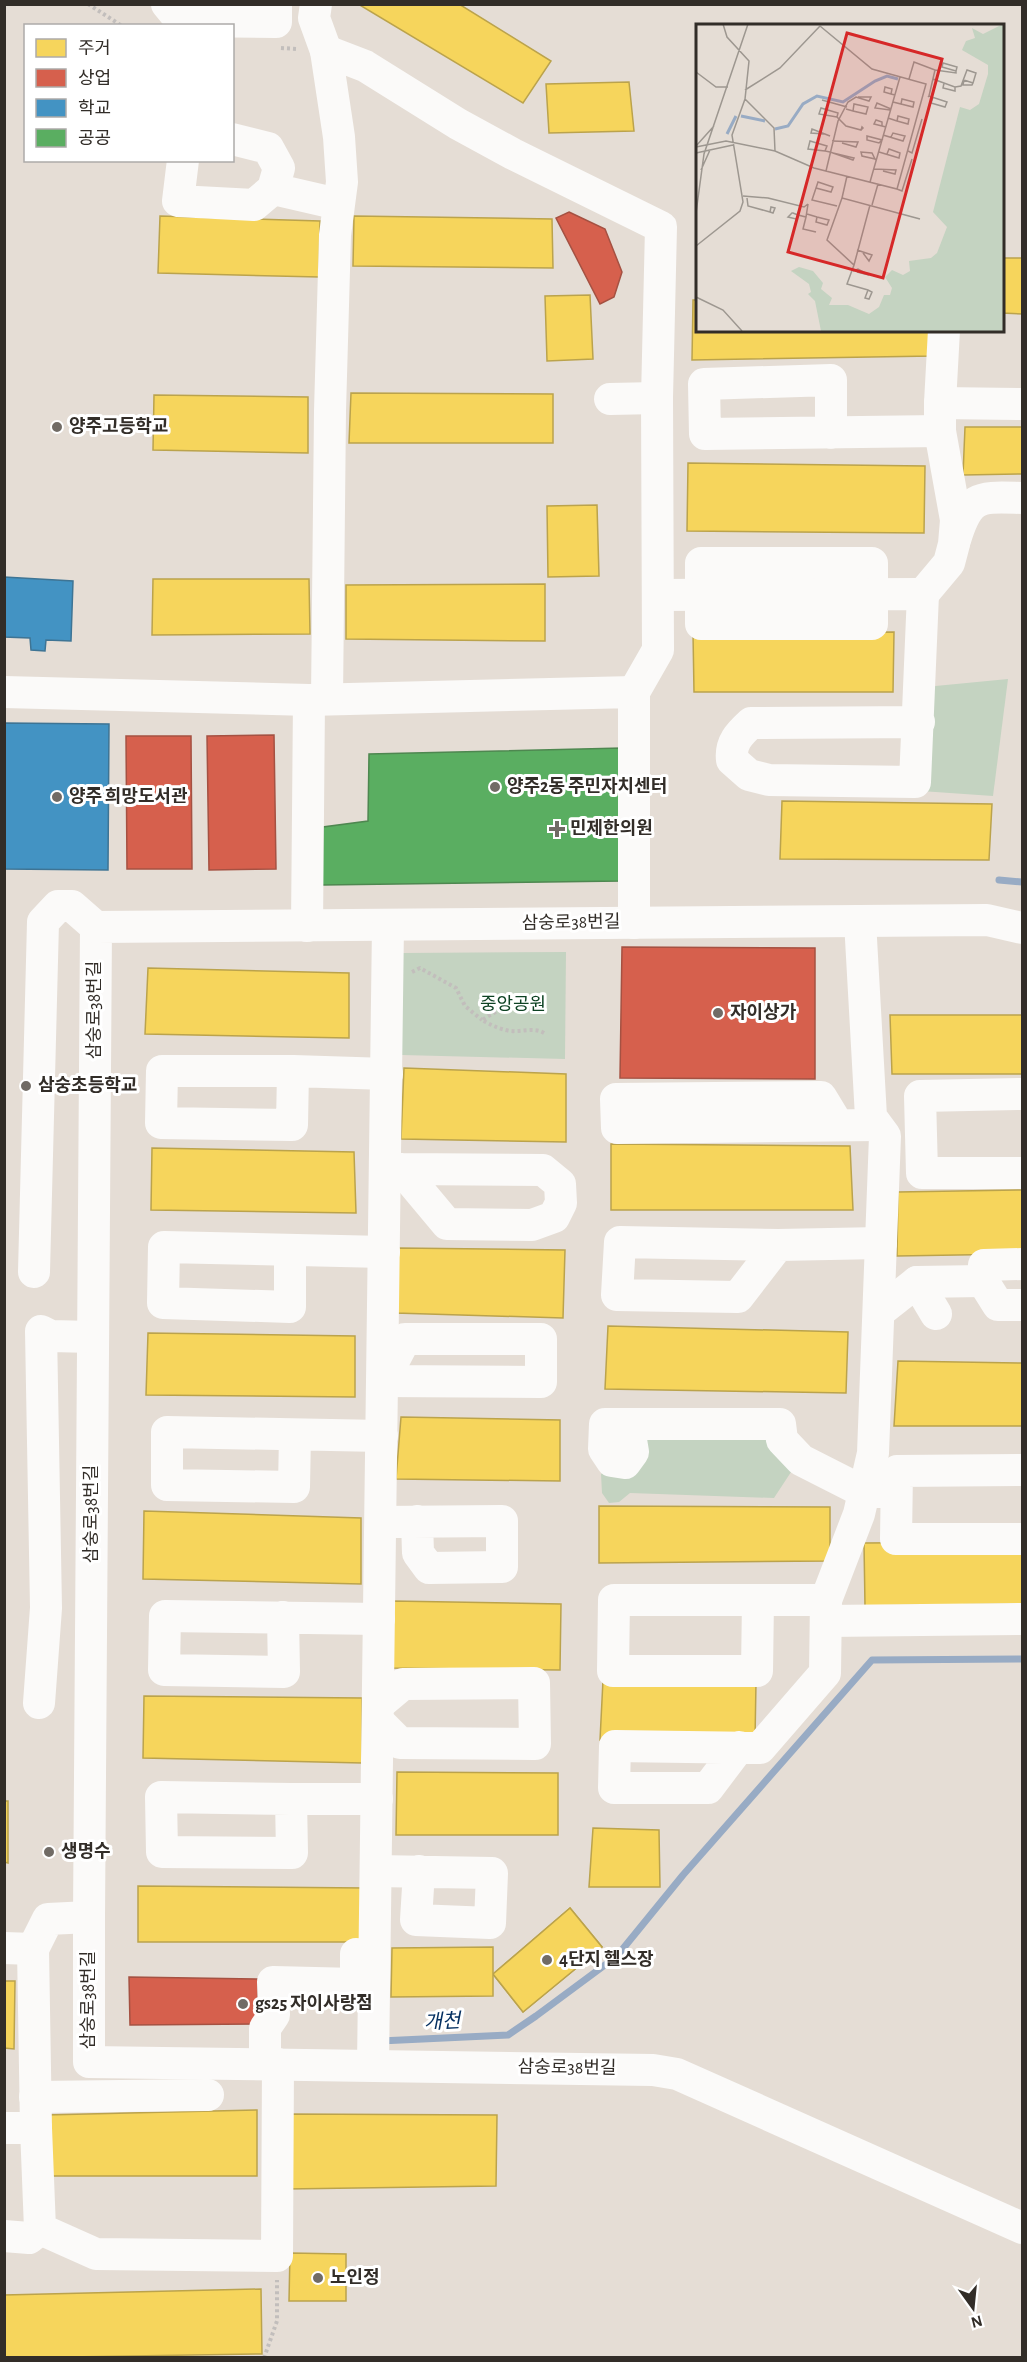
<svg xmlns="http://www.w3.org/2000/svg" width="1027" height="2362" font-family="'Alegreya Sans','Noto Sans KR',sans-serif">
<style>
.green{fill:#c4d3c1}
.homes{fill:#f6d55c;stroke:#bba34c;stroke-width:1.5}
.shops{fill:#d6604d;stroke:#a55142;stroke-width:1.5}
.schools{fill:#4393c3;stroke:#3e7494;stroke-width:1.5}
.public{fill:#5aae61;stroke:#4e8750;stroke-width:1.5}
.lines{fill:none;stroke-linecap:round;stroke-linejoin:round}
.stream{stroke:#98abc4;stroke-width:7}
.path{stroke:#c2bebc;stroke-width:4;stroke-dasharray:3 3;stroke-linecap:butt}
.minor{stroke:#fbfaf9;stroke-width:32}
.poi-dot{fill:#716b65;stroke:#fff;stroke-width:2}
.labels{text-anchor:middle;dominant-baseline:central;stroke-width:6;stroke-linejoin:round;paint-order:stroke}
.poi-label{font-size:18px;font-weight:bold;fill:#322d28;stroke:#fff;text-anchor:start}
.street-label{font-size:18px;fill:#322d28;stroke:#fff}
.park-label{font-size:18px;fill:#0d4223;stroke:#fff}
.water-label{font-size:20px;font-style:italic;fill:#053061;stroke:#fff}
.inset-river{fill:none;stroke:#98abc4;stroke-width:3}
.inset-road{fill:none;stroke:#9d9790;stroke-width:1.5}
.view{fill:#d62828;fill-opacity:0.15;stroke:#d62828;stroke-width:3}
.inset-edge{fill:none;stroke:#322d28;stroke-width:3}
</style>
<rect width="100%" height="100%" fill="#e5ddd5"/>
<g class="green">
<polygon points="1008,679 993,796 921,791 925,687"/>
<polygon points="566,952 565,1059 402,1055 402,953"/>
<polygon points="641,1437 773,1440 793,1469 774,1498 630,1493 619,1502 609,1503 602,1493 601,1474 608,1470"/>
</g>
<g class="homes">
<polygon points="358,4 459,4 551,61 523,103"/>
<polygon points="629,82 634,131 549,133 546,84"/>
<polygon points="160,216 320,221 319,277 158,273"/>
<polygon points="354,216 552,219 553,268 353,266"/>
<polygon points="1002,258 1022,258 1022,314 1002,313"/>
<polygon points="590,295 593,359 547,361 545,296"/>
<polygon points="693,300 697,300 697,330 934,330 933,356 692,360"/>
<polygon points="351,393 553,394 553,443 349,443"/>
<polygon points="154,395 308,397 308,453 153,450"/>
<polygon points="965,427 1022,427 1022,474 963,475"/>
<polygon points="688,463 925,466 924,533 687,531"/>
<polygon points="597,505 599,576 548,577 547,506"/>
<polygon points="153,579 309,579 310,634 152,635"/>
<polygon points="545,584 545,641 346,639 346,585"/>
<polygon points="894,632 893,692 694,692 693,633"/>
<polygon points="782,801 992,804 989,860 780,859"/>
<polygon points="148,968 349,973 349,1038 145,1034"/>
<polygon points="890,1015 1022,1015 1022,1074 892,1074"/>
<polygon points="404,1068 566,1074 566,1142 401,1139"/>
<polygon points="611,1144 850,1146 853,1210 611,1210"/>
<polygon points="152,1148 354,1152 356,1213 151,1210"/>
<polygon points="1022,1190 1022,1254 897,1256 898,1192"/>
<polygon points="398,1248 565,1250 563,1318 395,1313"/>
<polygon points="608,1326 848,1332 846,1393 605,1389"/>
<polygon points="148,1333 355,1336 355,1397 146,1395"/>
<polygon points="898,1361 1022,1363 1022,1426 894,1426"/>
<polygon points="401,1417 560,1420 560,1481 396,1479"/>
<polygon points="599,1506 830,1507 830,1561 599,1563"/>
<polygon points="144,1511 361,1518 361,1584 143,1579"/>
<polygon points="1022,1542 1022,1604 865,1606 864,1543"/>
<polygon points="392,1601 561,1604 560,1670 390,1668"/>
<polygon points="603,1680 756,1682 755,1740 600,1740"/>
<polygon points="144,1696 362,1698 362,1763 143,1758"/>
<polygon points="397,1772 558,1773 558,1835 396,1835"/>
<polygon points="4,1801 8,1801 8,1863 4,1862"/>
<polygon points="593,1828 659,1830 660,1887 589,1887"/>
<polygon points="138,1886 365,1888 366,1942 138,1942"/>
<polygon points="570,1908 602,1947 523,2012 493,1974"/>
<polygon points="570,1908 602,1947 523,2012 493,1974"/>
<polygon points="493,1947 493,1996 391,1997 392,1948"/>
<polygon points="4,1981 15,1981 14,2049 4,2048"/>
<polygon points="257,2110 257,2176 48,2176 45,2115"/>
<polygon points="286,2114 497,2115 496,2186 286,2189"/>
<polygon points="290,2253 346,2254 346,2301 289,2301"/>
<polygon points="261,2289 262,2354 4,2358 4,2295"/>
</g>
<g class="shops">
<polygon points="569,212 605,229 622,272 614,297 600,304 556,218"/>
<polygon points="274,735 276,869 209,870 207,736"/>
<polygon points="126,736 191,736 192,869 127,869"/>
<polygon points="622,947 815,948 815,1079 620,1078"/>
<polygon points="129,1977 258,1979 257,2024 130,2025"/>
</g>
<g class="schools">
<polygon points="4,577 73,581 71,641 46,640 45,651 31,650 30,638 4,637"/>
<polygon points="4,723 109,724 108,870 4,869"/>
</g>
<polygon class="public" points="622,748 621,881 322,885 323,827 368,821 369,754"/>
<g class="lines">
<g class="stream">
<polyline points="999,880 1022,882"/>
<polyline points="380,2041 508,2035 536,2016 617,1956 683,1875 872,1660 1022,1659"/>
</g>
<g class="path">
<polyline points="88,4 122,26"/>
<polyline points="281,48 298,49"/>
<polyline points="412,972 420,968 456,988 465,1006 482,1020"/>
<path d="M527,1010L537,1005C519,998 498,1010 482,1020C491,1025 499,1029 510,1031C521,1032 534,1027 544,1033"/>
<polyline points="264,2358 277,2321 277,2280"/>
</g>
<g class="minor">
<polyline points="167,4 181,21 276,22 276,4"/>
<polyline points="316,4 314,18 326,51"/>
<polyline points="183,160 178,201 254,205 273,189 279,168 268,148 232,139"/>
<polyline points="273,189 338,204"/>
<polyline points="610,399 657,398"/>
<polyline points="940,403 944,330"/>
<polyline points="831,433 831,380 704,384 705,434 940,431"/>
<path d="M955,540C969,494 979,497 1022,498"/>
<rect x="701" y="563" width="171" height="61"/>
<polyline points="923,594 949,563 954,544 956,520 940,431 940,403 1022,404"/>
<path d="M658,595L923,594L915,782L769,780L749,775L732,760C730,743 739,734 751,723L919,722"/>
<polyline points="4,692 309,700 634,692 634,923"/>
<polyline points="327,699 330,411 335,235 342,182 339,137 326,51 365,66 458,124 513,154 661,227 657,398 658,650 634,692"/>
<polyline points="307,926 309,700"/>
<polyline points="1022,928 987,920 96,927 89,1917 89,2062 653,2070 677,2074 1022,2228"/>
<polyline points="293,1071 162,1071 161,1123 292,1125 293,1071 387,1074"/>
<polyline points="1022,1094 920,1096 922,1173 1022,1173"/>
<polyline points="838,1125 821,1097 616,1099 617,1128 876,1125"/>
<polyline points="385,1169 401,1169 543,1170 560,1184 561,1203 554,1217 532,1225 447,1224 401,1169"/>
<polyline points="778,1245 620,1242 617,1295 738,1297 778,1245 881,1243"/>
<polyline points="290,1251 290,1307 163,1303 164,1247 384,1252"/>
<polyline points="1022,1264 984,1265 983,1281 998,1305 1022,1305"/>
<polyline points="34,1272 43,922 58,906 72,906 96,927"/>
<polyline points="917,1282 983,1281"/>
<polyline points="879,1312 917,1282 936,1314"/>
<polygon points="405,1339 541,1339 541,1382 383,1381"/>
<polyline points="621,1424 605,1424 604,1449 612,1461 625,1463 633,1452 630,1434 621,1424 780,1424 782,1440 801,1460 864,1492 895,1492"/>
<polyline points="295,1435 294,1487 167,1485 167,1432 382,1436"/>
<polyline points="1022,1470 897,1471 896,1539 1022,1539"/>
<polyline points="381,1522 502,1521 502,1567 429,1568 418,1553 417,1521"/>
<polyline points="758,1600 757,1671 613,1671 614,1600 826,1600"/>
<polyline points="283,1617 284,1672 164,1670 165,1616 379,1619"/>
<polyline points="826,1621 1022,1619"/>
<polyline points="39,1703 46,1608 41,1331 51,1336 93,1337"/>
<polyline points="378,1721 400,1743 535,1744 534,1683 403,1684 378,1705"/>
<polyline points="739,1747 708,1788 614,1788 615,1746 760,1748 825,1673 826,1600 859,1514 873,1453 885,1136 871,1117 860,921"/>
<polyline points="291,1799 161,1797 162,1852 292,1853 291,1799 377,1799"/>
<polyline points="376,1871 492,1873 490,1923 416,1920 419,1871"/>
<polyline points="4,1948 33,1949 48,1919 89,1917"/>
<polyline points="33,1949 36,2128 40,2229 96,2254 277,2256 278,2064"/>
<polyline points="265,2064 265,2028 274,2015 273,1982 356,1984 356,1954 362,1961"/>
<polyline points="373,2065 388,925"/>
<polyline points="35,2097 208,2095"/>
<polyline points="4,2128 36,2128"/>
<polyline points="4,2236 29,2238 40,2229"/>
</g>
</g>
<g class="poi-dot">
<circle cx="57" cy="427" r="6"/>
<circle cx="495" cy="787" r="6"/>
<circle cx="57" cy="797" r="6"/>
<path d="M554 820h6v6h6v6h-6v6h-6v-6h-6v-6h6z"/>
<circle cx="718" cy="1013" r="6"/>
<circle cx="26" cy="1086" r="6"/>
<circle cx="49" cy="1852" r="6"/>
<circle cx="547" cy="1960" r="6"/>
<circle cx="243" cy="2004" r="6"/>
<circle cx="318" cy="2278" r="6"/>
</g>
<g class="labels">
<g class="poi-label">
<text x="69" y="427">양주고등학교</text>
<text x="507" y="787">양주2동 주민자치센터</text>
<text x="69" y="797">양주 희망도서관</text>
<text x="570" y="829">민제한의원</text>
<text x="730" y="1013">자이상가</text>
<text x="38" y="1086">삼숭초등학교</text>
<text x="61" y="1852">생명수</text>
<text x="559" y="1960">4단지 헬스장</text>
<text x="255" y="2004">gs25 자이사랑점</text>
<text x="330" y="2278">노인정</text>
</g>
<g class="street-label">
<text transform="translate(571 923) rotate(-1)">삼숭로38번길</text>
<text transform="translate(95 1010) rotate(-90)">삼숭로38번길</text>
<text transform="translate(92 1514) rotate(-90)">삼숭로38번길</text>
<text transform="translate(89 2000) rotate(-90)">삼숭로38번길</text>
<text transform="translate(567 2068) rotate(1)">삼숭로38번길</text>
</g>
<g class="park-label">
<text x="513" y="1005">중앙공원</text>
</g>
<g class="water-label">
<text transform="translate(442 2022) rotate(-3)">개천</text>
</g>
</g>
<g transform="translate(696 24)">
<rect width="308" height="308" fill="#e5ddd5"/>
<path d="M307,0V307H125L119,277L112,270L115,268L113,260L95,247L103,243L117,247L127,259L125,265L136,274L133,281H152L173,290L183,283L188,271H194L196,264L189,253L196,246L207,251L214,247L213,237L235,234L241,229L251,203L237,188L264,83L274,86L283,80L292,50V41L266,26L270,17L279,14L276,4L287,10Z" fill="#c4d3c1"/>
<path class="inset-river" d="M45,92L69,97M79,105L92,102L107,80L121,72L147,78L179,57L191,52L202,55M31,110L40,92"/>
<path class="inset-road" d="M239,46L260,49V47L261,43L247,39L246,43L260,47M0,48L20,63H32M213,55L218,38L239,46L233,72M237,55L259,63V67L247,64L248,59M259,63L265,62L271,46L280,49L277,59L276,61H267L268,56L277,59M49,66L84,44L124,2M195,70L196,65L189,63L188,68L195,70L199,71M232,73L233,72L251,78L249,83L235,79L237,73M49,75L78,104L79,127M126,76L151,83M197,78L205,80L206,75L218,78L217,83L205,80M150,85L157,87L170,90L172,83L158,80L157,87M194,86L179,84L181,79L195,85M141,93L123,90L125,84L142,89L141,93L150,102L165,106L166,103L167,104L165,106M192,94L201,97L212,100L213,95L202,92L201,97M186,102V98L180,96L178,100L190,103M128,110L115,109L116,105L134,112M187,111L207,117L209,112L197,109L195,113M171,112L186,116L183,119L171,116ZM136,117L162,118L160,123L146,119M0,122L18,102M0,123L30,117L79,127L118,144L201,165L230,60L176,45L124,2M129,127L112,125L114,117L131,122L129,127L134,128M212,127L216,129L226,95M134,128L137,129L158,134L157,136L137,129M183,128L203,134L204,129L193,125L191,130M0,129L37,121M179,135L176,129L165,128L166,132L179,135L180,136M178,145L200,146L199,150L187,147M5,146L14,126M130,147L142,97L152,78L160,73L173,77L175,73H162M151,152L146,174L224,195M174,158L204,53M120,164L135,168L137,163L122,158L116,176L141,182M201,165L206,167L216,135M47,172L72,174L108,183L112,180M51,174L52,182L74,188L75,183L79,184L77,189L74,188M146,174L131,216L158,241L174,181M176,181L182,160M0,189L8,130L52,0M111,190L121,193L133,196L131,201L120,198L121,193M102,191L100,195L92,193L96,189H97L102,191L110,193L112,180M110,193L107,205L120,208M0,222L44,187L47,178L36,111L49,75L53,37L31,13L27,0M161,226L176,231L173,237L167,229M158,241L151,260L172,266L176,268L173,275L169,274L172,266M157,247L162,245L173,251L161,248M0,273L27,286L46,307"/>
<path class="view" d="M151,9L246,35L187,254L92,228Z"/>
<rect width="308" height="308" class="inset-edge"/>
</g>
<rect width="1027" height="2362" fill="none" stroke="#322d28" stroke-width="12"/>
<rect x="24" y="24" width="210" height="138" fill="#ffffff" stroke="#adaba9" stroke-width="1.5"/>
<rect x="36" y="39" width="30" height="18" fill="#f6d55c" stroke="#adaba9" stroke-width="1.5"/>
<text x="78" y="54" font-size="18" fill="#322d28">주거</text>
<rect x="36" y="69" width="30" height="18" fill="#d6604d" stroke="#adaba9" stroke-width="1.5"/>
<text x="78" y="84" font-size="18" fill="#322d28">상업</text>
<rect x="36" y="99" width="30" height="18" fill="#4393c3" stroke="#adaba9" stroke-width="1.5"/>
<text x="78" y="114" font-size="18" fill="#322d28">학교</text>
<rect x="36" y="129" width="30" height="18" fill="#5aae61" stroke="#adaba9" stroke-width="1.5"/>
<text x="78" y="144" font-size="18" fill="#322d28">공공</text>
<g transform="translate(973 2308) rotate(165)" stroke="#ffffff" stroke-width="4.5" paint-order="stroke">
<path d="M0-4.5L10 22L0 15L-10 22Z" fill="#322d28"/>
<text y="-9" font-size="16" font-weight="bold" text-anchor="middle" fill="#322d28">N</text>
</g>
</svg>
